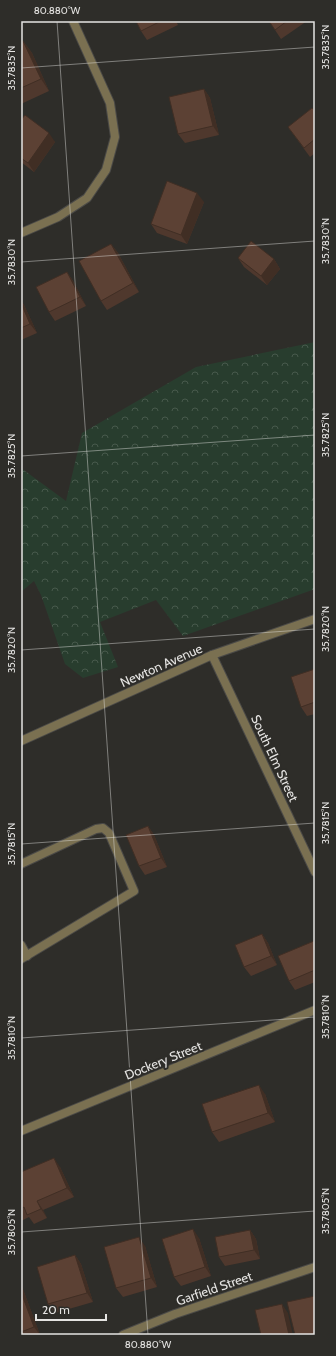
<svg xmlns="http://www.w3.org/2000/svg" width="336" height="1356" font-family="Cabin,sans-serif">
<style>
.forest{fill:url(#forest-crowns)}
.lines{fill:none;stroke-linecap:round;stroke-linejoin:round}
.service-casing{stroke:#4b4a47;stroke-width:10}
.minor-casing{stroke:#4b4a47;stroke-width:10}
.service{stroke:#7a7051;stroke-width:8}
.minor{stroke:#7a7051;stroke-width:8}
.wall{fill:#4f382d}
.shaded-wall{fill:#402e24}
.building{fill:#5c4134;stroke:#402e24}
.ticks{fill:none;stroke:#e5e4e2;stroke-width:1;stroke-opacity:0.45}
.labels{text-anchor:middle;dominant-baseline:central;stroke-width:4;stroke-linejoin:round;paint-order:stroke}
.street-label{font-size:13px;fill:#e5e4e2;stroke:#2e2d29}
.neatline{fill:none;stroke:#e5e4e2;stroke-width:1.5}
.ticks-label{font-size:10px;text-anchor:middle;fill:#e5e4e2}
</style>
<defs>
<pattern id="forest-crowns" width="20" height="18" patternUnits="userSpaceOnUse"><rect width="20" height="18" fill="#283d2e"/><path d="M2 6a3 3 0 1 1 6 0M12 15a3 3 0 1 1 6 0" fill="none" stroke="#47594c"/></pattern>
</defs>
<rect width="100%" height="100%" fill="#2e2d29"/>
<polygon class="forest" points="315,342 315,589 183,636 156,600 100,622 118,667 83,678 65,664 41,595 34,581 21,592 21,468 66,501 82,433 196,367"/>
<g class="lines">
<defs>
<g id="service">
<polyline points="21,864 96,829 103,828 109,833 134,891 21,959"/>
<polyline points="21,945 27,956"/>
</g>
<g id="minor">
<polyline points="21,233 58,217 87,198 106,170 115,137 110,103 73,21"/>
<polyline points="212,655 315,872"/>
<polyline points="21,741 212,655 315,619"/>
<polyline points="21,1131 315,1010"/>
<polyline points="123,1335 175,1314 315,1267"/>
</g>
</defs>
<use href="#service" class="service-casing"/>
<use href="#minor" class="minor-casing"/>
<use href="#service" class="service"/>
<use href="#minor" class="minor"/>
</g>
<g class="wall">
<polygon points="136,21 176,21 178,25 147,40 141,31"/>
<polygon points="269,21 307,21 281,39"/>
<polygon points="23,41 32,53 49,91 21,104 21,42"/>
<polygon points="204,89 210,98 219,135 185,143 178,134"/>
<polygon points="315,111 315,153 310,157 288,127"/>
<polygon points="21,120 55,142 34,172 21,162"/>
<polygon points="204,202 187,244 157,233 151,224"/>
<polygon points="111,244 118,253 139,292 107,310 101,301"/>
<polygon points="238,258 274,259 280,269 267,285 244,267"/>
<polygon points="67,272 73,281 86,306 55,321 49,312"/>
<polygon points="21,300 24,305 37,333 21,340"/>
<polygon points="315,669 315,714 307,716 301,707"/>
<polygon points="148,826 154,835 167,867 145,875 139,866"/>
<polygon points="262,934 268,943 277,965 251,976 244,967"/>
<polygon points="314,941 315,943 315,982 295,990 289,981"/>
<polygon points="265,1094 275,1122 219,1142 212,1132"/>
<polygon points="60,1167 74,1197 43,1210 47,1218 34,1224 29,1217 21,1221 21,1172"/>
<polygon points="250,1230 256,1239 260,1259 225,1266 219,1257"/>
<polygon points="199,1238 211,1276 181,1286 174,1277"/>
<polygon points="145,1246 157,1287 123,1297 116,1288"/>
<polygon points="75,1255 81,1264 93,1302 55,1313 48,1304"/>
<polygon points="21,1284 40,1335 21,1335"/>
</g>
<g class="shaded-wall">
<polygon points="23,41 32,53 49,91 41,79"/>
<polygon points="204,89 210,98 219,135 213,126"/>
<polygon points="49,133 55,142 34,172 28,163"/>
<polygon points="197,193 204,202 187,244 181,235"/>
<polygon points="111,244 118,253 139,292 133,283"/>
<polygon points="274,259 280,269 267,285 261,276"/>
<polygon points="67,272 73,281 86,306 80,297"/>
<polygon points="21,300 24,305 37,333 30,324 21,303"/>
<polygon points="148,826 154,835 167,867 161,858"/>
<polygon points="262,934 268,943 277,965 271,956"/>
<polygon points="259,1085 265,1094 275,1122 268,1113"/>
<polygon points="54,1158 60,1167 74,1197 67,1188"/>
<polygon points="37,1201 43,1210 47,1218 41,1209"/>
<polygon points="193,1229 199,1238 211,1276 205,1267"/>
<polygon points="250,1230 256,1239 260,1259 254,1250"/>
<polygon points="139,1237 145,1246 157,1287 151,1278"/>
<polygon points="75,1255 81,1264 93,1302 87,1293"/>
<polygon points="21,1284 40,1335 34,1327 21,1292"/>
<polygon points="282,1304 288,1313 293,1335 289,1335"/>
</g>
<g class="building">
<polygon points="136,21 161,21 141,31"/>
<polygon points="269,21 287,21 275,30"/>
<polygon points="23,41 41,79 21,88 21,42"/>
<polygon points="204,89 213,126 178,134 169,97"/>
<polygon points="312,108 315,111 315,139 304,148 288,127"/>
<polygon points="25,115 49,133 28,163 21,158 21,120"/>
<polygon points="167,181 197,193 181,235 151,224"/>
<polygon points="251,241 274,259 261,276 238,258"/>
<polygon points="111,244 133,283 101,301 79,261"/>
<polygon points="67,272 80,297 49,312 36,287"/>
<polygon points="21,303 30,324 21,328"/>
<polygon points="315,669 315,702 301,707 291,677"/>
<polygon points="148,826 161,858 139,866 126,835"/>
<polygon points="262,934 271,956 244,967 235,945"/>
<polygon points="314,941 315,944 315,970 289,981 278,956"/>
<polygon points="259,1085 268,1113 212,1132 202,1104"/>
<polygon points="54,1158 67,1188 37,1201 41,1209 27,1215 24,1207 21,1209 21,1172"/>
<polygon points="193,1229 205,1267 174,1277 162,1239"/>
<polygon points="250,1230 254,1250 219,1257 215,1237"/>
<polygon points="139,1237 151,1278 116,1288 104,1247"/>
<polygon points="75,1255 87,1293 48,1304 37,1267"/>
<polygon points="21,1292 34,1327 21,1332"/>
<polygon points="315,1296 315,1335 295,1335 287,1302"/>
<polygon points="282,1304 289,1335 261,1335 255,1310"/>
</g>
<path class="ticks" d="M57,21L148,1335M21,68L315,47M21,262L315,241M21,456L315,435M21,650L315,629M21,844L315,823M21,1038L315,1017M21,1232L315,1211"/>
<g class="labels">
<g class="street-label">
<text transform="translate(161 665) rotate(-24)">Newton Avenue</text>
<text transform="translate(275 758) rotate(65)">South Elm Street</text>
<text transform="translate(163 1060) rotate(-22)">Dockery Street</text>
<text transform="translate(214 1288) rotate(-19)">Garfield Street</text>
</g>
</g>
<rect width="336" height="1356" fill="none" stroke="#2e2d29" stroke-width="44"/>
<path d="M36 1314v6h70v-6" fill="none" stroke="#e5e4e2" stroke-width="2"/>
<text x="42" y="1314" font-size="12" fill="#e5e4e2" stroke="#2e2d29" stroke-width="3" paint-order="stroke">20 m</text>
<rect x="22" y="22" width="292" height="1312" class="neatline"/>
<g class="ticks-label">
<text x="57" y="14">80.880°W</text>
<text transform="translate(325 47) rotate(-90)" y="4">35.7835°N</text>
<text transform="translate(11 68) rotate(-90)" y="4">35.7835°N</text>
<text transform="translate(325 241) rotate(-90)" y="4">35.7830°N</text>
<text transform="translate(11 262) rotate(-90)" y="4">35.7830°N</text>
<text transform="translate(325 435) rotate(-90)" y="4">35.7825°N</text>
<text transform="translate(11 456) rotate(-90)" y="4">35.7825°N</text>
<text transform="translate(325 629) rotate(-90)" y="4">35.7820°N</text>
<text transform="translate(11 650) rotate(-90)" y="4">35.7820°N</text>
<text transform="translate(325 823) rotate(-90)" y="4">35.7815°N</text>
<text transform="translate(11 844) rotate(-90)" y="4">35.7815°N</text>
<text transform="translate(325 1017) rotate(-90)" y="4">35.7810°N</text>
<text transform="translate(11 1038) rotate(-90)" y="4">35.7810°N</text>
<text transform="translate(325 1211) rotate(-90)" y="4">35.7805°N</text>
<text transform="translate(11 1232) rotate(-90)" y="4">35.7805°N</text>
<text x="148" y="1348">80.880°W</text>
</g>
</svg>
